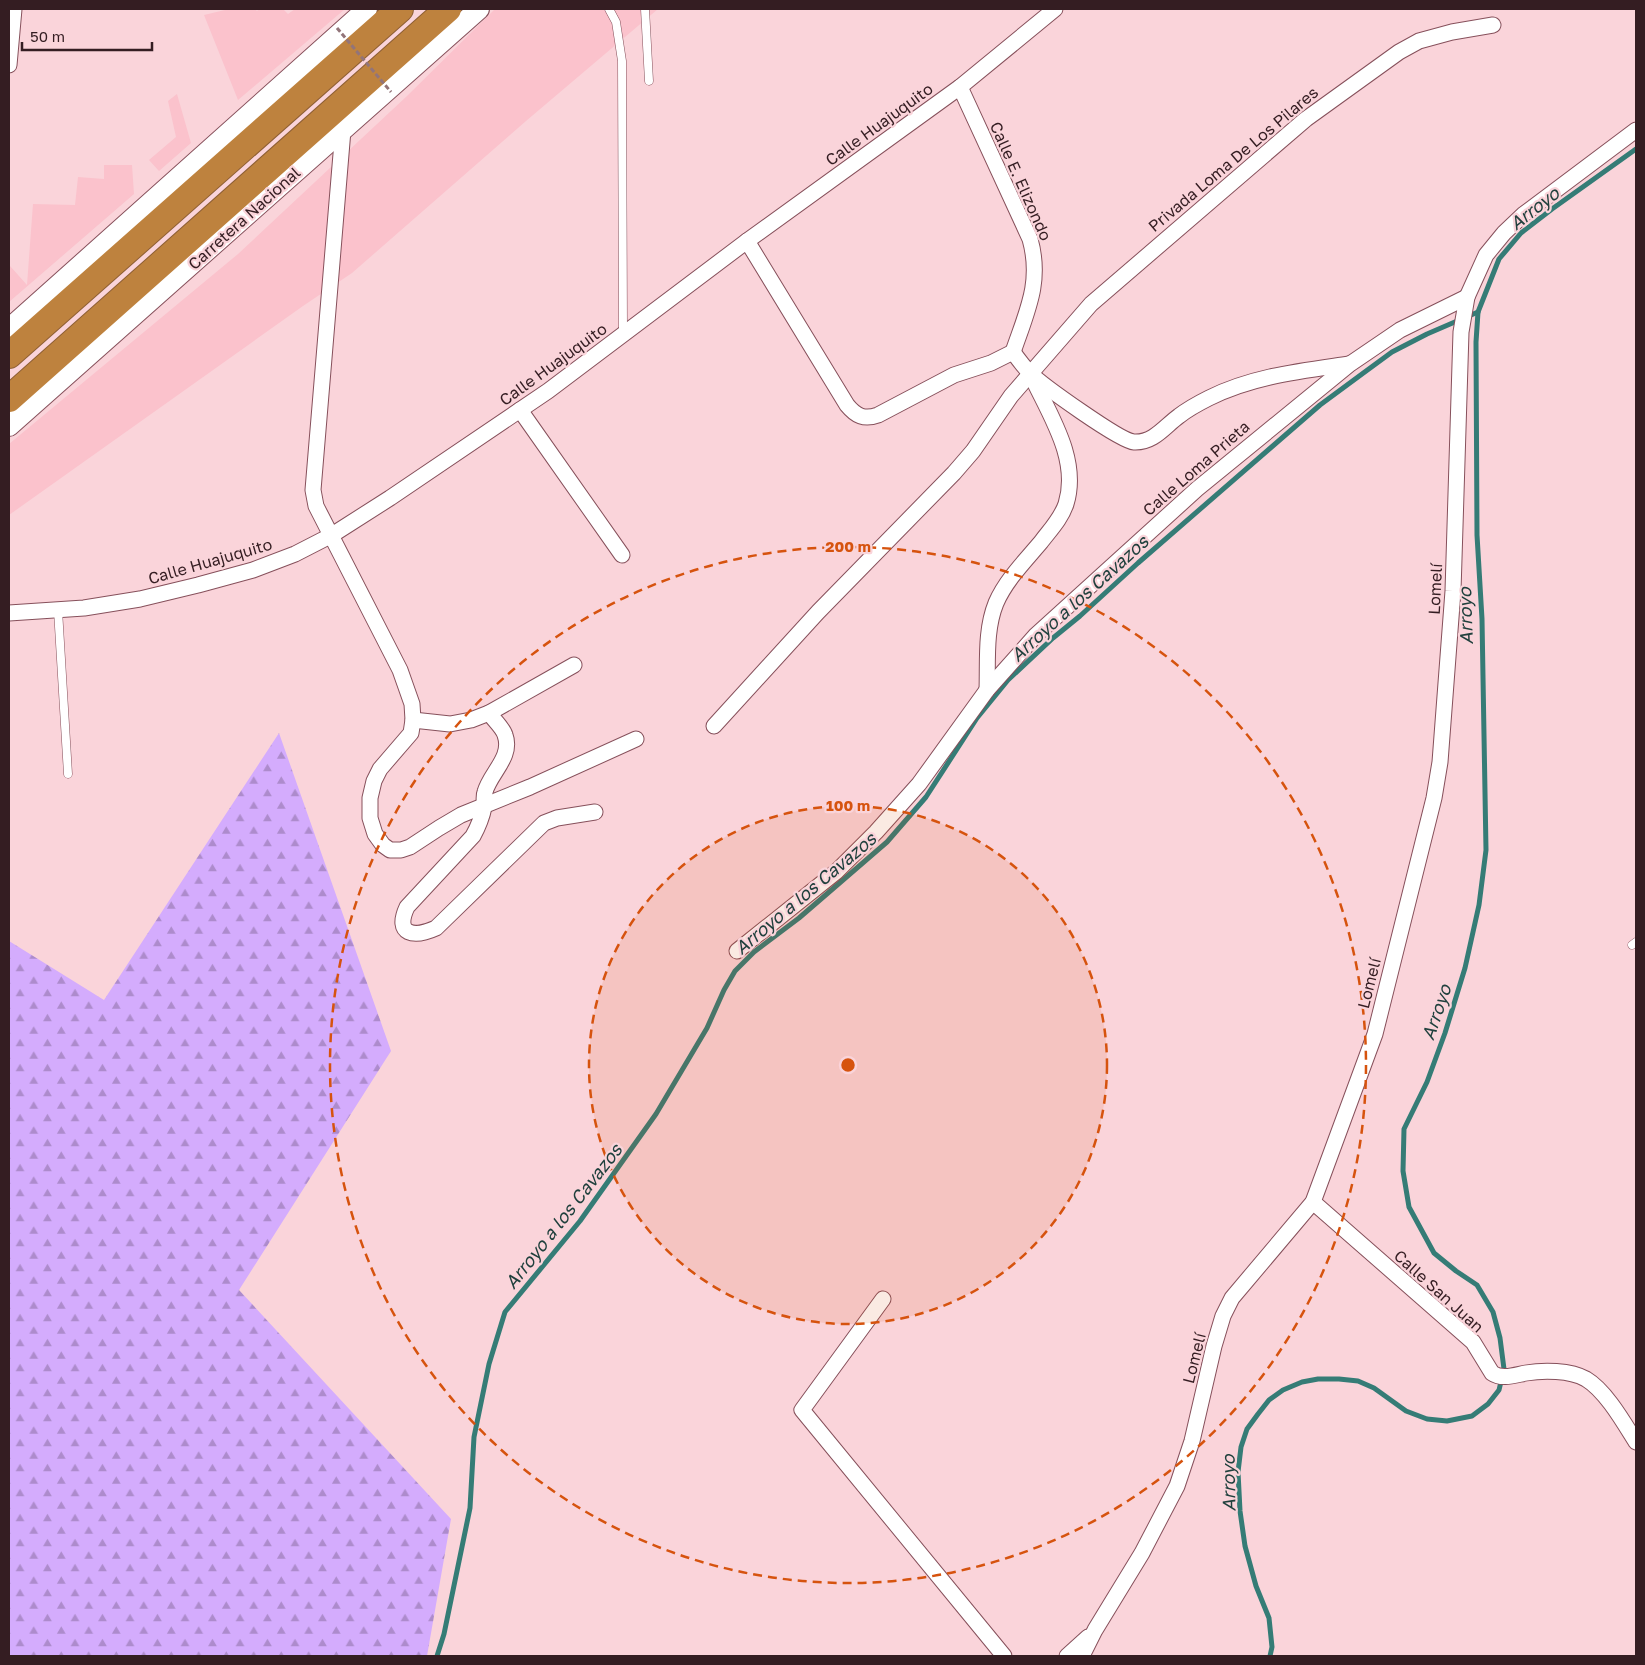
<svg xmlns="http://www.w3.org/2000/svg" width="1645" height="1665" font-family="'Golos Text',sans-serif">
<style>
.built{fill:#fbc2cc}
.forest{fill:url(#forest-firs)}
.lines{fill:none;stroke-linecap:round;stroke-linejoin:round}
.stream{stroke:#357c76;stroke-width:5}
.lane-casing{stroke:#86505b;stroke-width:9}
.street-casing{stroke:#86505b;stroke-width:17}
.secondary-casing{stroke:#86505b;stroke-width:22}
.highway-casing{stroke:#8e5f34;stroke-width:28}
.lane{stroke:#fff;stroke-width:8}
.street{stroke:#fff;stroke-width:15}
.secondary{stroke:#fff;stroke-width:20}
.highway{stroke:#be823e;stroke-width:26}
.path-bridge{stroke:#927479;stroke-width:3;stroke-dasharray:5 2.5;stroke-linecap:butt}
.ring{fill:none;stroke:#d6530e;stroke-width:2.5;stroke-dasharray:9 6}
.labels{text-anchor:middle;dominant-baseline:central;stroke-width:4.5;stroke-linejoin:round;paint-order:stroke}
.street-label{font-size:16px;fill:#341d22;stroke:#fad4da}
.water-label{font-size:18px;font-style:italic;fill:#20403d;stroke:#fad4da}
.centre{fill:#d6530e;stroke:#fad4da;stroke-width:2.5}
.ring-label{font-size:15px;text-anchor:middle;font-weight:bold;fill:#d6530e;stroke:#fad4da;stroke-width:4.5;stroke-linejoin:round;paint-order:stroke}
</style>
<defs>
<pattern id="forest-firs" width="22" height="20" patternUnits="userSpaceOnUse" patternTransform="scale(1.25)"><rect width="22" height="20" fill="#d4acfd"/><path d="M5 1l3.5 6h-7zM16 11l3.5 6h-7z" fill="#ad8bcc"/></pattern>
</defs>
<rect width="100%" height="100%" fill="#fad4da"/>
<g class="built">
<polygon points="229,9 255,9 257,11 259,9 283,9 288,14 295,9 345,9 238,100 204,15"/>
<polygon points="495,9 658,9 526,121 352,273 303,306 9,515 9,444 238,254 407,96"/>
<polygon points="177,94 191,143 159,171 149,160 176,137 168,101"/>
<polygon points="104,165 132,165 134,194 9,302 9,268 10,266 27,285 33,204 75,205 78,177 104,179"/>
</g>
<polygon class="forest" points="279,733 391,1051 239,1290 451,1519 427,1656 9,1656 9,941 104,1000"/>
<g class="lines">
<g class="stream">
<polyline points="437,1656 444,1634 470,1508 474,1437 489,1364 505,1312 580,1221 656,1114 707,1028 724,990 735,971 754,952 799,918 887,842 926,797 977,718 1008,680 1053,638 1080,616 1138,563 1320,405 1362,374 1392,352 1427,334 1478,312"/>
<polyline points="1270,1656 1272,1647 1269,1618 1256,1586 1245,1546 1240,1511 1238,1472 1241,1447 1247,1429 1258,1414 1269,1400 1283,1390 1302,1382 1318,1379 1339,1379 1358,1381 1374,1388 1406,1411 1427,1419 1447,1421 1472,1416 1488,1404 1499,1390 1504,1369 1500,1338 1493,1312 1477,1285 1456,1271 1434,1253 1409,1207 1403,1171 1404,1129 1427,1082 1445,1033 1465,968 1479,905 1486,850 1482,619 1477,535 1476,342 1478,312 1499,259 1521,233 1552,209 1636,149"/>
</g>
<defs>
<g id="lane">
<polyline points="609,9 616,22 622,61 623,334"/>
<polyline points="645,9 649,81"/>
<polyline points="58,610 68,774"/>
<polyline points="1632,945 1636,942"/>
</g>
<g id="street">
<polyline points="9,65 14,9"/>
<path d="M960,87L1030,239C1042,282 1027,311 1013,352"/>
<polyline points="343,130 313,490 316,506 400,670 412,704 413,720 411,733 380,769 374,781 370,798 370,818 375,834 383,845 390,850 401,850 410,847 439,828 461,815 530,787 636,739"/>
<path d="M747,241L847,405C856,416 864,420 878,415L954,375L991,363L1013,352"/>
<path d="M1013,352C1018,359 1024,367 1030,373C1042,385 1120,441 1134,442C1154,443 1165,426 1179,416C1188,409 1199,403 1209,398C1253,376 1301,371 1349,364"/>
<polyline points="520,410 622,555"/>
<polyline points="9,613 84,608 140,599 198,585 253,570 295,554 332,535 390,498 548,391 747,241 960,87 1055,9"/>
<path d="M987,690C988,661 985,630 996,603C1006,580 1025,561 1041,542C1050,530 1061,519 1066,504C1080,459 1049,414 1031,375"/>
<path d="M489,713C494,720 503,728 505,735C513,757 490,773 485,792C483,797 485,802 484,807C482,817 478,827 473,836L407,907C394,935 414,938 436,928L544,823L557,818L595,812"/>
<polyline points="413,720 450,724 471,720 489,713 574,665"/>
<polyline points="714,726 818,612 954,473 973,451 1011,396 1091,304 1306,119 1399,52 1419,41 1452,32 1493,25"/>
<polyline points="737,951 836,872 876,832 919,784 987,690 1036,635 1197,489 1350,364 1400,330 1467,297"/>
<path d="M1313,1202L1473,1342L1492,1373C1502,1380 1515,1375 1526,1373C1543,1370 1570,1370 1586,1379C1606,1391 1624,1423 1636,1442"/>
<polyline points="883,1299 802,1410 1004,1656"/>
<polyline points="1067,1656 1088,1637"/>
<polyline points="1082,1656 1095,1630 1142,1553 1177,1486 1192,1441 1214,1346 1223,1316 1232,1298 1313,1202 1375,1034 1434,798 1440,762 1453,591 1461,332 1467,297 1486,255 1504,233 1524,214 1636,130"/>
</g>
<g id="secondary">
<polyline points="9,329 367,9"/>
<polyline points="9,426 479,9"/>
</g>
<g id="highway">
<polyline points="9,355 400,9"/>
<polyline points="9,399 448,9"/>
</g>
</defs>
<use href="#lane" class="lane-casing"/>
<use href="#street" class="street-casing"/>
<use href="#secondary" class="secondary-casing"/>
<use href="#highway" class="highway-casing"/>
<use href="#lane" class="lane"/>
<use href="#street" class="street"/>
<use href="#secondary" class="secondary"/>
<use href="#highway" class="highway"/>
<polyline class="path-bridge" points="337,28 391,92"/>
</g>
<circle cx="848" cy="1065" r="259" fill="#d6530e" fill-opacity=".12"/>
<g class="ring">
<circle cx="848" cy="1065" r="259"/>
<circle cx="848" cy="1065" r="518"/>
</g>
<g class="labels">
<g class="street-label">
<text transform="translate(879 124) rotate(-36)">Calle Huajuquito</text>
<text transform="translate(1233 159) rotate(-40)">Privada Loma De Los Pilares</text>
<text transform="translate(1021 181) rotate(66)">Calle E. Elizondo</text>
<text transform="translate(244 218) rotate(-42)">Carretera Nacional</text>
<text transform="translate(553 364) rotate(-36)">Calle Huajuquito</text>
<text transform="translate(1196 468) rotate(-41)">Calle Loma Prieta</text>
<text transform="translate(210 561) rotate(-16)">Calle Huajuquito</text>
<text transform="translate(1435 589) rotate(-87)">Lomelí</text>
<text transform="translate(1369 983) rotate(-76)">Lomelí</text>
<text transform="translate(1439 1291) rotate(42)">Calle San Juan</text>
<text transform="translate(1194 1358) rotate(-76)">Lomelí</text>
</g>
<g class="water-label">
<text transform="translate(1534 208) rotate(-38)">Arroyo</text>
<text transform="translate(1079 598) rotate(-42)">Arroyo a los Cavazos</text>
<text transform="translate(1465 616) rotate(-92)">Arroyo</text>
<text transform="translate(805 893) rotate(-40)">Arroyo a los Cavazos</text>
<text transform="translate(1436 1012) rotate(-71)">Arroyo</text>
<text transform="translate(563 1216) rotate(-52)">Arroyo a los Cavazos</text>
<text transform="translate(1228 1483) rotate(-91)">Arroyo</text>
</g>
</g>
<circle cx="848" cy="1065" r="8" class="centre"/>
<g class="ring-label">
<text x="848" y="552">200 m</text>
<text x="848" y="811">100 m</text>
</g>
<rect width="1645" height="1665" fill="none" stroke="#341d22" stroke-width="20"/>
<path d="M22 42v8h130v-8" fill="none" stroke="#341d22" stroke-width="2.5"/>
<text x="30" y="42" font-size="15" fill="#341d22" stroke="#fad4da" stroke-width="4" paint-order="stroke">50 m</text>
</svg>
